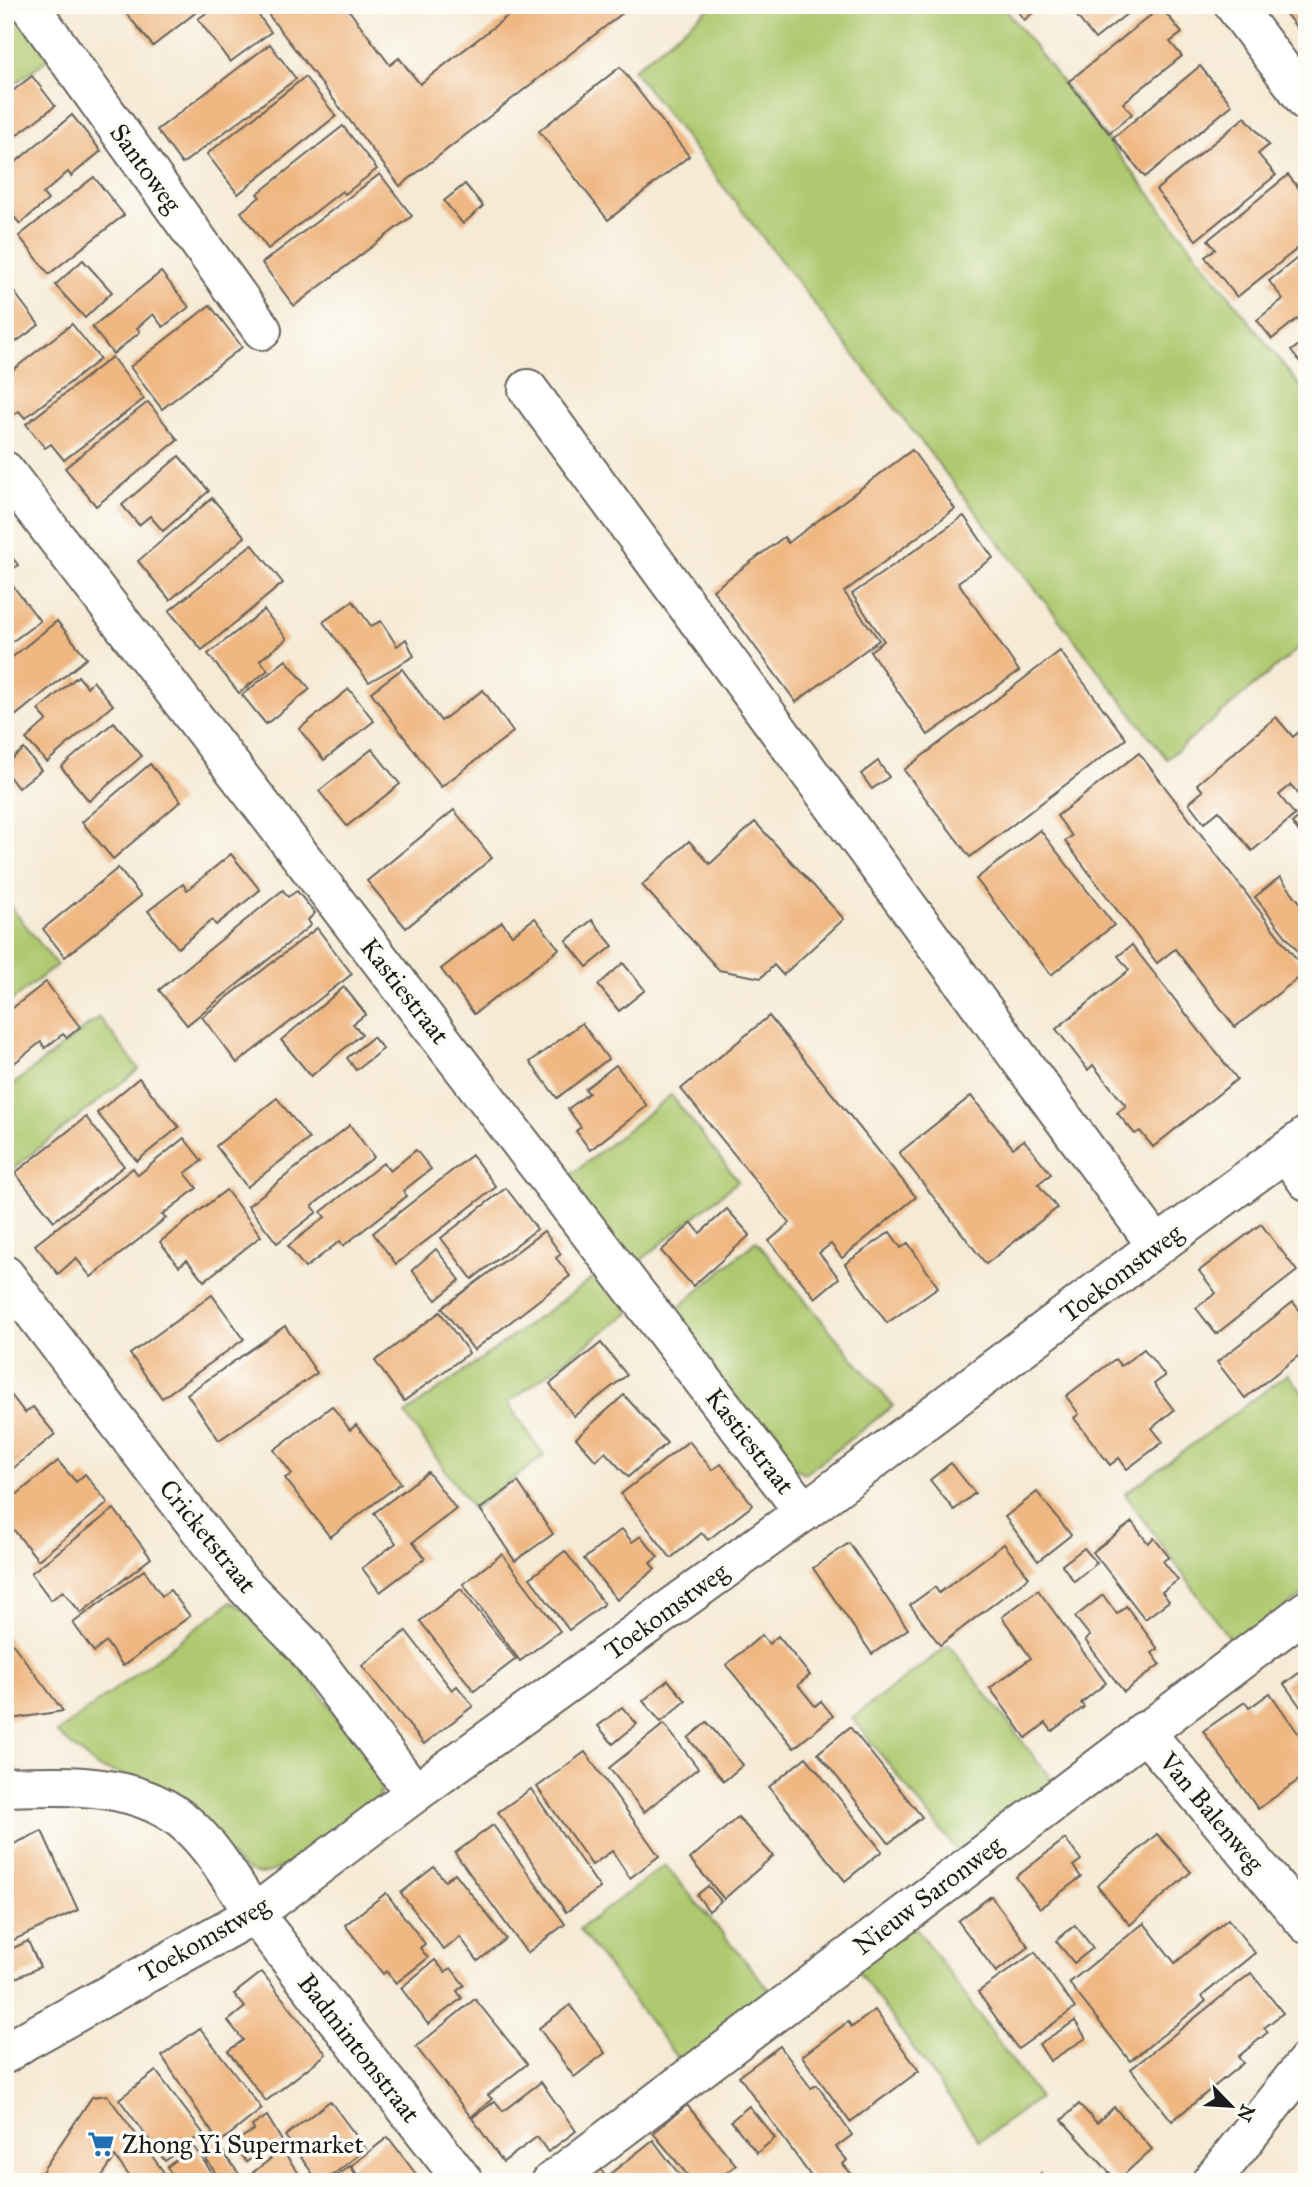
<svg xmlns="http://www.w3.org/2000/svg" width="1312" height="2187" font-family="'IM FELL Great Primer',serif">
<style>
.green{fill:#afc96f;stroke:#667246;stroke-width:2}
.building{fill:#efb782}
.lines{fill:none;stroke-linecap:round;stroke-linejoin:round}
.minor-casing{stroke:#68645c;stroke-width:42}
.minor{stroke:#fff;stroke-width:38}
.labels{text-anchor:middle;dominant-baseline:central;stroke-width:7;stroke-linejoin:round;paint-order:stroke}
.street-label{font-size:26px;fill:#1c1c1c;stroke:#fdfcf7}
.poi-label{font-size:26px;fill:#1c1c1c;stroke:#fdfcf7;text-anchor:start}
</style>
<rect width="100%" height="100%" fill="#fdfcf7"/>
<filter id="ink" filterUnits="userSpaceOnUse"><feTurbulence type="fractalNoise" baseFrequency=".0143" numOctaves="2"/><feDisplacementMap in="SourceGraphic" scale="14" xChannelSelector="R" yChannelSelector="G"/><feConvolveMatrix kernelMatrix="1 2 1 2 8 2 1 2 1" color-interpolation-filters="sRGB"/></filter>
<filter id="wash" filterUnits="userSpaceOnUse"><feTurbulence type="fractalNoise" baseFrequency=".00686" numOctaves="4" result="noise"/><feDisplacementMap in="SourceGraphic" scale="28" xChannelSelector="R" yChannelSelector="G"/><feGaussianBlur stdDeviation="1.57" result="paint"/><feColorMatrix in="noise" values="0 0 0 0 0 0 0 0 0 0 0 0 0 0 0 0 0 1.4 0 .05"/><feComposite in="paint" operator="in"/></filter>
<g filter="url(#wash)">
<rect width="100%" height="100%" fill="#f5ead4"/>
<g class="green">
<polygon points="713,5 1002,5 1307,395 1307,641 1167,759 633,70"/>
<polygon points="21,12 53,55 5,91 5,24"/>
<polygon points="11,907 57,965 5,1006 5,911"/>
<polygon points="99,1017 139,1069 5,1175 5,1091"/>
<polygon points="671,1095 738,1181 634,1266 566,1179"/>
<polygon points="756,1241 893,1406 806,1473 794,1468 670,1315"/>
<polygon points="600,1273 630,1312 508,1403 544,1456 473,1509 405,1414"/>
<polygon points="1288,1374 1307,1399 1307,1592 1234,1645 1125,1494"/>
<path d="M231,1602L253,1614L286,1646L380,1774C382,1782 384,1788 379,1795C367,1813 288,1869 266,1873C254,1876 246,1869 237,1862L143,1780L98,1768L57,1733Z"/>
<polygon points="949,1645 1054,1783 961,1856 852,1718"/>
<polygon points="665,1865 775,1996 684,2067 579,1929"/>
<polygon points="912,1922 1039,2098 980,2141 853,1964"/>
</g>
<g id="blocks">
<g class="building">
<polygon points="123,5 197,5 200,9 153,46 121,7"/>
<polygon points="217,5 251,5 271,32 230,62 198,19"/>
<polygon points="261,5 345,5 390,65 399,58 420,84 522,5 633,5 400,186"/>
<polygon points="1013,5 1043,5 1024,20"/>
<polygon points="1068,5 1138,5 1095,39"/>
<polygon points="1279,5 1307,5 1307,41"/>
<polygon points="1161,7 1182,33 1170,42 1182,56 1123,103 1132,114 1109,133 1068,82"/>
<polygon points="270,44 296,79 182,164 157,130"/>
<polygon points="1200,66 1232,105 1145,177 1113,138"/>
<polygon points="620,67 689,156 608,220 539,131"/>
<polygon points="32,76 55,106 5,144 5,97"/>
<polygon points="305,77 336,116 238,194 207,154"/>
<polygon points="72,115 101,151 71,176 68,172 43,194 48,200 20,224 5,206 5,171"/>
<polygon points="1245,117 1269,145 1258,154 1276,175 1196,240 1156,190"/>
<polygon points="343,126 377,169 345,194 342,191 268,249 241,212 260,197 257,194"/>
<polygon points="380,174 412,216 294,306 262,263"/>
<polygon points="1288,175 1307,198 1307,241 1237,297 1205,257 1215,249 1208,240"/>
<polygon points="94,177 124,215 49,274 19,236"/>
<polygon points="465,184 483,206 463,224 444,201"/>
<polygon points="1307,250 1307,332 1297,319 1272,339 1257,320 1283,299 1269,281"/>
<polygon points="83,260 112,292 85,318 55,285"/>
<polygon points="161,272 189,307 163,327 153,314 137,328 140,332 113,354 92,327"/>
<polygon points="9,285 39,325 5,350 5,288"/>
<polygon points="210,305 242,347 162,409 130,367"/>
<polygon points="72,324 100,359 25,418 19,411 8,419 5,415 5,376"/>
<polygon points="1307,339 1307,371 1291,351"/>
<polygon points="112,357 144,399 64,460 51,444 45,448 26,424"/>
<polygon points="148,402 178,440 96,506 65,468"/>
<polygon points="912,450 955,509 844,592 879,640 796,702 713,590 784,537 788,543"/>
<polygon points="179,456 209,491 163,531 150,516 139,525 122,505"/>
<polygon points="212,498 245,537 170,600 138,561"/>
<polygon points="964,516 993,558 958,582 1019,671 928,735 870,651 884,641 852,594"/>
<polygon points="252,544 283,583 202,650 169,611"/>
<polygon points="5,548 18,565 5,575"/>
<polygon points="13,586 40,621 5,647 5,591"/>
<polygon points="353,601 371,626 381,621 397,646 406,639 414,656 369,682 323,622"/>
<polygon points="264,610 287,639 260,660 268,670 239,693 208,654"/>
<polygon points="57,621 87,658 15,716 5,704 5,663"/>
<polygon points="1060,651 1126,739 970,857 904,770"/>
<polygon points="286,660 310,689 266,724 242,695"/>
<polygon points="402,669 441,721 483,690 513,732 441,787 371,692"/>
<polygon points="78,676 87,687 93,681 113,705 47,762 26,739 47,720 38,710"/>
<polygon points="349,689 374,721 324,760 299,729"/>
<polygon points="1276,717 1293,737 1301,730 1307,737 1307,791 1300,796 1291,785 1279,795 1295,815 1252,851 1219,811 1204,823 1189,803 1203,791 1197,784"/>
<polygon points="114,722 142,756 89,801 61,767"/>
<polygon points="24,749 41,770 18,788 5,771 5,764"/>
<polygon points="372,749 400,784 347,826 319,791"/>
<polygon points="1139,753 1306,972 1235,1027 1175,949 1157,963 1065,841 1072,836 1057,816"/>
<polygon points="878,761 889,777 872,789 861,774"/>
<polygon points="150,764 181,801 113,859 82,822"/>
<polygon points="454,810 492,858 406,928 367,881"/>
<polygon points="1307,810 1307,842 1292,823"/>
<polygon points="755,822 844,919 783,975 774,965 761,978 719,970 642,885 689,841 710,864"/>
<polygon points="1040,830 1114,925 1051,975 976,879"/>
<polygon points="231,854 260,890 216,925 212,920 178,948 148,911 183,884 187,890"/>
<polygon points="118,868 141,896 65,957 43,929"/>
<polygon points="1280,877 1303,906 1307,903 1307,963 1255,897"/>
<polygon points="283,890 288,897 297,891 315,913 308,920 311,925 187,1025 159,990"/>
<polygon points="535,918 559,949 474,1014 441,969 502,922 512,935"/>
<polygon points="592,920 613,946 587,967 566,941"/>
<polygon points="317,928 352,974 237,1063 202,1017"/>
<polygon points="1132,945 1237,1079 1153,1147 1140,1131 1135,1134 1117,1113 1126,1106 1093,1065 1088,1070 1056,1029 1129,970 1118,956"/>
<polygon points="623,963 645,990 619,1011 598,985"/>
<polygon points="46,982 80,1027 67,1038 63,1034 45,1048 41,1042 8,1068 5,1065 5,1014"/>
<polygon points="344,987 366,1014 353,1024 362,1034 311,1076 281,1040"/>
<polygon points="769,1016 916,1197 842,1258 831,1244 819,1253 839,1278 815,1298 769,1241 790,1223 681,1089"/>
<polygon points="582,1023 608,1059 557,1098 530,1062"/>
<polygon points="373,1037 383,1049 356,1070 347,1058"/>
<polygon points="616,1065 647,1106 590,1150 576,1131 581,1127 568,1109 589,1093 585,1089"/>
<polygon points="139,1078 179,1127 137,1161 97,1113"/>
<polygon points="971,1096 1013,1148 1024,1140 1051,1174 1038,1184 1057,1208 986,1264 899,1153"/>
<polygon points="277,1098 309,1139 247,1187 216,1146"/>
<polygon points="86,1117 124,1166 54,1221 15,1173"/>
<polygon points="350,1125 374,1157 312,1206 317,1212 277,1243 248,1206"/>
<polygon points="184,1138 202,1161 185,1173 197,1188 162,1215 166,1218 91,1277 76,1258 58,1274 35,1245 133,1168 138,1175"/>
<polygon points="416,1150 431,1169 403,1191 407,1196 343,1246 340,1241 305,1268 288,1246 325,1217 321,1212 383,1163 390,1171"/>
<polygon points="472,1155 496,1187 396,1264 373,1233"/>
<polygon points="506,1188 537,1229 472,1279 441,1238"/>
<polygon points="226,1190 261,1236 204,1281 187,1260 179,1266 160,1242"/>
<polygon points="727,1209 750,1235 693,1286 661,1251 692,1223 700,1233"/>
<polygon points="1261,1224 1297,1271 1216,1334 1196,1308 1216,1293 1199,1271"/>
<polygon points="544,1231 561,1254 556,1258 570,1276 474,1350 442,1308"/>
<polygon points="890,1232 901,1248 908,1243 938,1287 887,1323 845,1264"/>
<polygon points="436,1249 460,1280 436,1300 412,1270"/>
<polygon points="212,1295 244,1339 162,1398 130,1354"/>
<polygon points="1293,1302 1307,1320 1307,1349 1245,1398 1217,1362"/>
<polygon points="440,1312 469,1353 404,1401 375,1361"/>
<polygon points="285,1326 317,1373 219,1440 187,1394"/>
<polygon points="601,1343 627,1375 574,1416 550,1384"/>
<polygon points="1144,1349 1165,1376 1154,1384 1174,1410 1152,1428 1163,1442 1127,1469 1119,1458 1110,1465 1074,1418 1079,1414 1066,1396 1115,1359 1121,1366"/>
<polygon points="8,1391 25,1413 33,1407 55,1434 5,1475 5,1393"/>
<polygon points="624,1395 667,1443 628,1477 605,1452 596,1461 576,1438"/>
<polygon points="332,1406 350,1430 356,1425 401,1483 330,1537 285,1478 292,1474 274,1450"/>
<polygon points="689,1441 712,1470 721,1464 753,1505 708,1540 702,1533 671,1558 621,1494"/>
<polygon points="58,1461 76,1482 85,1474 108,1503 38,1560 5,1519 5,1504"/>
<polygon points="951,1463 975,1493 954,1510 930,1480"/>
<polygon points="428,1472 456,1509 413,1542 425,1558 380,1592 362,1568 396,1543 374,1513"/>
<polygon points="518,1482 553,1534 515,1561 480,1509"/>
<polygon points="1037,1492 1071,1535 1038,1561 1005,1517"/>
<polygon points="114,1509 151,1558 81,1613 63,1591 51,1600 31,1573"/>
<polygon points="1132,1522 1148,1543 1154,1538 1169,1557 1163,1561 1178,1580 1162,1592 1169,1601 1145,1619 1093,1552"/>
<polygon points="622,1529 632,1542 641,1536 658,1557 650,1563 655,1569 617,1600 584,1559"/>
<polygon points="849,1543 908,1629 872,1654 813,1568"/>
<polygon points="1004,1544 1029,1577 940,1645 910,1605 935,1587 939,1593"/>
<polygon points="1084,1548 1097,1563 1074,1581 1062,1565"/>
<polygon points="565,1551 604,1604 569,1630 530,1578"/>
<polygon points="502,1554 560,1631 520,1661 463,1584"/>
<polygon points="144,1570 162,1596 170,1590 190,1616 123,1666 106,1642 94,1652 73,1623"/>
<polygon points="461,1589 516,1659 474,1691 420,1621"/>
<polygon points="1038,1590 1106,1683 1081,1703 1084,1707 1052,1731 1046,1723 1026,1738 990,1688 1031,1658 1002,1617"/>
<polygon points="1103,1595 1117,1614 1126,1606 1158,1649 1152,1653 1160,1664 1124,1692 1085,1640 1090,1636 1075,1617"/>
<polygon points="406,1631 452,1690 457,1686 473,1706 424,1744 362,1666"/>
<polygon points="5,1634 9,1639 63,1711 5,1720"/>
<polygon points="762,1635 769,1644 778,1636 810,1675 798,1685 815,1706 821,1701 833,1716 794,1748 726,1665"/>
<polygon points="1307,1667 1307,1716 1284,1684"/>
<polygon points="668,1680 686,1701 661,1722 643,1701"/>
<polygon points="1270,1693 1307,1746 1307,1774 1258,1809 1203,1731 1245,1702 1249,1708"/>
<polygon points="622,1707 637,1724 613,1744 598,1726"/>
<polygon points="707,1722 743,1765 724,1781 688,1738"/>
<polygon points="664,1724 698,1768 644,1812 609,1768"/>
<polygon points="850,1727 922,1817 889,1843 818,1753"/>
<polygon points="585,1752 659,1856 630,1878 612,1851 592,1865 537,1787"/>
<polygon points="806,1757 882,1851 845,1881 769,1787"/>
<polygon points="531,1789 600,1888 566,1912 498,1812"/>
<polygon points="738,1817 773,1856 724,1899 690,1859"/>
<polygon points="493,1825 565,1924 527,1953 455,1853"/>
<polygon points="42,1831 78,1910 5,1944 5,1848"/>
<polygon points="1157,1834 1191,1872 1130,1925 1097,1886"/>
<polygon points="1065,1839 1081,1860 1073,1866 1081,1877 1040,1908 1016,1877"/>
<polygon points="434,1867 445,1881 455,1873 506,1939 478,1961 460,1937 444,1950 401,1893"/>
<polygon points="708,1886 721,1901 709,1911 697,1895"/>
<polygon points="386,1893 425,1944 420,1948 428,1958 396,1983 386,1971 383,1974 345,1925"/>
<polygon points="991,1896 1029,1947 996,1972 958,1921"/>
<polygon points="1228,1919 1255,1953 1202,1996 1206,2001 1130,2061 1069,1983 1144,1923 1175,1963"/>
<polygon points="1075,1925 1093,1948 1074,1963 1056,1941"/>
<polygon points="28,1941 40,1967 5,1983 5,1952"/>
<polygon points="1035,1952 1075,2008 1018,2049 978,1992"/>
<polygon points="435,1960 445,1972 451,1968 464,1985 457,1991 462,1998 428,2024 401,1988"/>
<polygon points="262,1972 326,2054 266,2101 228,2051 243,2040 228,2021 245,2007 234,1994"/>
<polygon points="1251,1973 1283,2013 1264,2028 1268,2032 1238,2057 1243,2063 1172,2121 1131,2069"/>
<polygon points="475,1999 527,2064 488,2095 492,2099 471,2117 416,2047"/>
<polygon points="570,2005 605,2053 574,2077 539,2028"/>
<polygon points="875,2010 919,2071 850,2122 802,2056 848,2022 852,2027"/>
<polygon points="1075,2021 1086,2038 1050,2061 1039,2044"/>
<polygon points="200,2028 262,2109 219,2143 162,2056"/>
<polygon points="780,2046 811,2088 817,2085 852,2135 836,2147 847,2160 843,2164 858,2182 815,2182 739,2076"/>
<polygon points="156,2071 203,2133 165,2161 119,2099"/>
<polygon points="541,2082 576,2131 548,2152 537,2137 503,2162 472,2118 495,2101 503,2111"/>
<polygon points="107,2095 171,2182 134,2182 115,2157 98,2182 35,2182 92,2097"/>
<polygon points="330,2101 366,2149 324,2182 319,2182 285,2136"/>
<polygon points="1079,2104 1097,2123 1114,2107 1152,2149 1117,2181 1062,2120"/>
<polygon points="687,2105 736,2165 715,2182 693,2182 653,2133"/>
<polygon points="749,2106 775,2138 757,2153 731,2121"/>
<polygon points="267,2116 282,2141 246,2162 234,2142 254,2130 252,2126"/>
<polygon points="211,2135 239,2174 228,2182 222,2182 206,2159 209,2156 201,2143"/>
<polygon points="388,2137 422,2182 363,2182 351,2166"/>
<polygon points="653,2140 685,2182 616,2182 610,2174"/>
<polygon points="194,2147 217,2180 215,2182 177,2182 167,2167"/>
<polygon points="282,2150 305,2182 251,2182 247,2177"/>
<polygon points="350,2166 361,2182 329,2182"/>
<polygon points="600,2169 610,2182 583,2182"/>
<polygon points="1041,2173 1048,2182 1032,2182"/>
</g>
</g>
</g>
<g filter="url(#ink)">
<use href="#blocks" fill-opacity="0" stroke="#68645c" stroke-width="2"/>
<g class="lines">
<defs>
<g id="minor">
<polyline points="29,5 262,330"/>
<polyline points="1234,5 1307,102"/>
<polyline points="528,389 1157,1246"/>
<polyline points="5,471 804,1512"/>
<polyline points="1286,1152 1307,1181"/>
<polyline points="5,1275 238,1579 304,1646 415,1793"/>
<polyline points="1144,1731 1307,1924"/>
<path d="M5,1787C67,1785 142,1781 190,1827C215,1850 235,1886 254,1914L464,2182"/>
<polyline points="5,2054 23,2042 254,1914 415,1793 804,1512 1157,1246 1307,1136"/>
<polyline points="551,2182 1307,1610"/>
<polyline points="1211,2182 1307,2061"/>
</g>
</defs>
<use href="#minor" class="minor-casing"/>
<use href="#minor" class="minor"/>
</g>
</g>
<defs>
<symbol id="supermarket-bare" viewBox="-9 -9 18 18"><path d="M-6-5.5h2.5l.6 2H6L4.5 2H-2.5L-4.4-4H-6ZM-1.5 3.2a1.3 1.3 0 1 0 .1 0ZM3 3.2a1.3 1.3 0 1 0 .1 0Z" fill="#1f6fb2" stroke="#fdfcf7" stroke-width="2.5" paint-order="stroke"/></symbol>
</defs>
<g fill-rule="evenodd">
<use href="#supermarket-bare" x="82" y="2125" width="38" height="38"/>
</g>
<g class="labels">
<g class="street-label">
<text transform="translate(146 168) rotate(54)">Santoweg</text>
<text transform="translate(405 991) rotate(52)">Kastiestraat</text>
<text transform="translate(1121 1273) rotate(-37)">Toekomstweg</text>
<text transform="translate(750 1441) rotate(52)">Kastiestraat</text>
<text transform="translate(208 1536) rotate(51)">Cricketstraat</text>
<text transform="translate(666 1611) rotate(-36)">Toekomstweg</text>
<text transform="translate(1212 1812) rotate(50)">Van Balenweg</text>
<text transform="translate(928 1895) rotate(-37)">Nieuw Saronweg</text>
<text transform="translate(204 1939) rotate(-30)">Toekomstweg</text>
<text transform="translate(359 2048) rotate(52)">Badmintonstraat</text>
</g>
<g class="poi-label">
<text x="122" y="2144">Zhong Yi Supermarket</text>
</g>
</g>
<rect width="1312" height="2187" fill="none" stroke="#fdfcf7" stroke-width="28"/>
<g transform="translate(1231 2106) rotate(115)" stroke="#fdfcf7" stroke-width="5" paint-order="stroke">
<path d="M0-5L12 26L0 18L-12 26Z" fill="#1c1c1c"/>
<text y="-10" font-size="19" font-weight="bold" text-anchor="middle" fill="#1c1c1c">N</text>
</g>
</svg>
